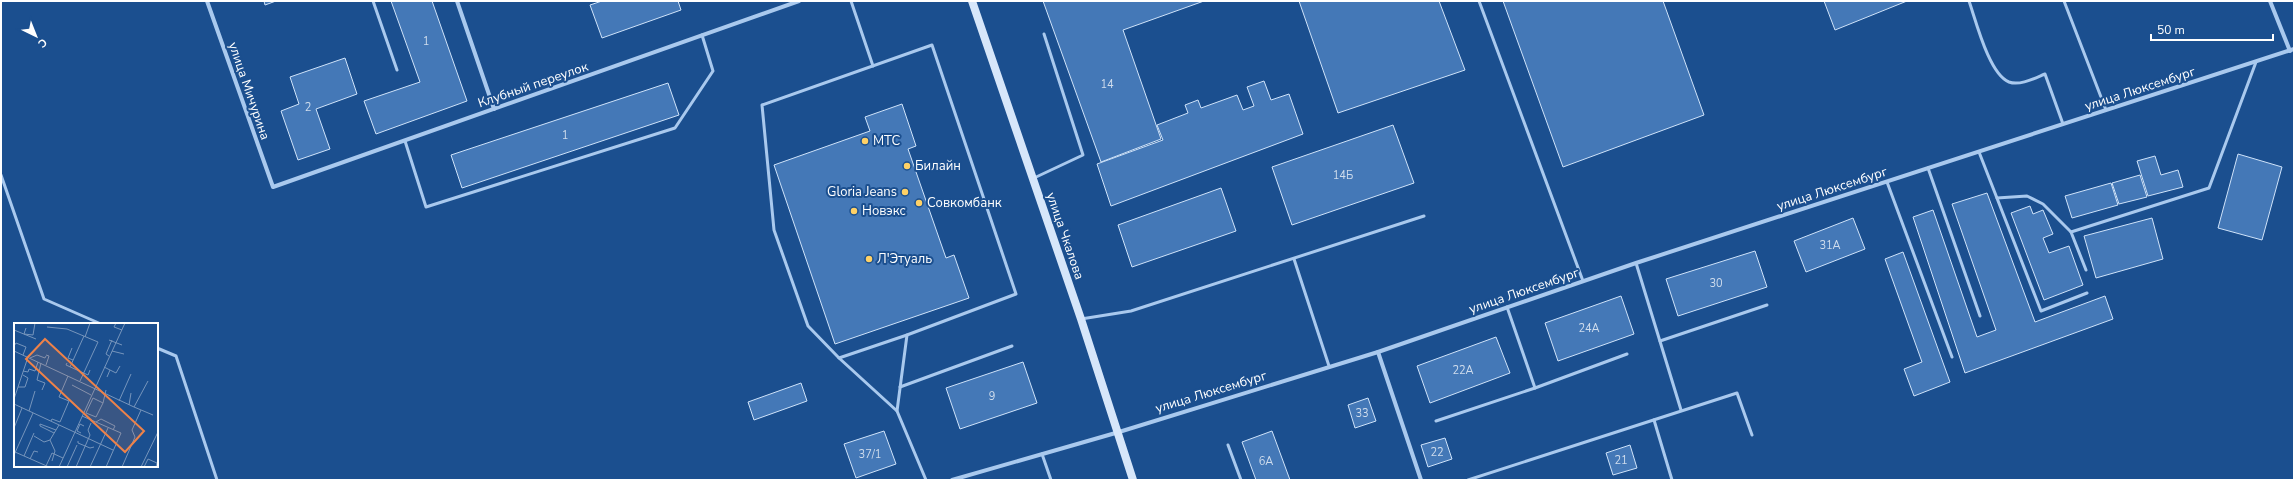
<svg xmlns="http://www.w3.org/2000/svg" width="2295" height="481" font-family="'Nunito Sans',sans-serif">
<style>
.building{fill:#4478b7;stroke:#cfe3fa}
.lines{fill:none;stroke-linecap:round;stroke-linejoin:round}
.lane{stroke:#a9c9ee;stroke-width:3}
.street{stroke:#a9c9ee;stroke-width:4}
.secondary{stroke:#d6e6fa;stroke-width:8}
.poi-dot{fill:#ffd166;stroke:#1b4f8f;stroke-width:1.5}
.labels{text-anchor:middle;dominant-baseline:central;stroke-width:4;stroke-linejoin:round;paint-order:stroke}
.number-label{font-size:11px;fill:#d0dded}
.street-label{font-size:13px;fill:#fff;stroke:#1b4f8f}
.poi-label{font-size:13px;fill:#fff;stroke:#1b4f8f;text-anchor:start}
.inset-road{fill:none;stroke:#7695bc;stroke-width:1}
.view{fill:#ee8249;fill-opacity:0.15;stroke:#ee8249;stroke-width:2}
.inset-edge{fill:none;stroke:#fff;stroke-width:2}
</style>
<rect width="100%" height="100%" fill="#1b4f8f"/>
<g class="building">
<polygon points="264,1 276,1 265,5"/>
<polygon points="391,1 432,1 467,101 376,134 364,101 420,82"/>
<polygon points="602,1 678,1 681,10 602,38 590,5"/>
<polygon points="1043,1 1204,1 1123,30 1161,139 1101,162"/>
<polygon points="1299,1 1439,1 1465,70 1338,113"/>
<polygon points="1503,1 1663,1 1704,115 1563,167"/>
<polygon points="1824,1 1907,1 1835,30"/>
<polygon points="345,58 357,94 316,109 330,149 298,160 281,111 299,104 290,77"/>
<polygon points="1264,81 1271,100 1289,94 1303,134 1111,206 1097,164 1163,140 1157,125 1188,113 1185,105 1198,100 1201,108 1237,95 1243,110 1254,106 1247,87"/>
<polygon points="668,83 679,115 462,188 451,155"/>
<polygon points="902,104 916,146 908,149 946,258 954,255 969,298 835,344 774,165 870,131 865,117"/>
<polygon points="1393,125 1414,183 1292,225 1272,167"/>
<polygon points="2238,154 2282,167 2262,240 2218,228"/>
<polygon points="2155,156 2161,175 2178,170 2183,187 2148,196 2137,161"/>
<polygon points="2140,175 2147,197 2119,204 2112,183"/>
<polygon points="2111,183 2118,205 2072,218 2065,196"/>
<polygon points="1221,188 1236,231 1132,267 1118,225"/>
<polygon points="1987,193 2035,322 2105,296 2113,319 1965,373 1913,217 1933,210 1977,337 1996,330 1952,204"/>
<polygon points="2030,206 2033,214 2043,210 2053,234 2043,238 2049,253 2069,246 2083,285 2044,300 2011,213"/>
<polygon points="1853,218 1865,249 1806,272 1794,241"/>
<polygon points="2152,218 2163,259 2096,278 2084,236"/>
<polygon points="1755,251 1767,287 1678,316 1666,279"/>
<polygon points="1903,252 1950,382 1914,396 1904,369 1922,362 1885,259"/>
<polygon points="1621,296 1634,334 1558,361 1545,323"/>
<polygon points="1496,337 1510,373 1430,403 1417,366"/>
<polygon points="1023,362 1037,403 960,429 946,388"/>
<polygon points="801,383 807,401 754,420 748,402"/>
<polygon points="1368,398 1376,421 1355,428 1348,405"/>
<polygon points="884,431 896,464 856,478 844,444"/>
<polygon points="1272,431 1290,480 1256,480 1242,442"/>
<polygon points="1445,438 1452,459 1428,467 1421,445"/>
<polygon points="1630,445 1637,468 1613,475 1606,453"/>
</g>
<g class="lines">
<g class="lane">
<polyline points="373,1 397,70"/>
<polyline points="851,1 873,66"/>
<polyline points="1479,1 1583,281"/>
<path d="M1969,1C1976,21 1989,74 2009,82C2020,86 2035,78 2045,74L2063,124"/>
<polyline points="2064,1 2106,110"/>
<polygon points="932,45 1016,294 907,335 839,358 808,326 774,230 762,105"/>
<polyline points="405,141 426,207 675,128 713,71 702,35"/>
<polyline points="1979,152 2041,311 2087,293"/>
<polyline points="1928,168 1980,316"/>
<polyline points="1,175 44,299 101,324"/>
<polyline points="1034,178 1083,155 1044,34"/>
<polyline points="1887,182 1952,357"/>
<polyline points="1997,198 2027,196 2043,204 2071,232"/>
<polyline points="1294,259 1329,366"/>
<polyline points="1636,263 1681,410"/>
<polyline points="2086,270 2071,232 2209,188 2256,62"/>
<polyline points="1507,307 1535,388 1627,354"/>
<polyline points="1081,319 1131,311 1424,216"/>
<polyline points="1660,341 1767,305"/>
<polyline points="157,348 176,356 217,480"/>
<polyline points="839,358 897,411 926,480"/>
<polyline points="900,387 1012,346"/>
<polyline points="897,411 907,335"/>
<polyline points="1654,420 1672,480"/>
<polyline points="1436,421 1535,388"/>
<polyline points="1228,445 1241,480"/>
<polyline points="1042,454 1051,480"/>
<polyline points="1468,480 1737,393 1752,435"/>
</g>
<g class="street">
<polyline points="207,1 273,187 799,1"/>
<polyline points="457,1 494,109"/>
<polyline points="2270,1 2290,51"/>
<polyline points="1378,352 1421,480"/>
<polyline points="952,480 1119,432 1378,352 1636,263 2294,49"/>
</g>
<polyline class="secondary" points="972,1 1081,319 1133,480"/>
</g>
<g class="poi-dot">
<circle cx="865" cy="141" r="4"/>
<circle cx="907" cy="166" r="4"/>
<circle cx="905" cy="192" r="4"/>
<circle cx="919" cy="203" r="4"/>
<circle cx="854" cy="211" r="4"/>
<circle cx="869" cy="259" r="4"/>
</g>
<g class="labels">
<g class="number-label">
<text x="426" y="41">1</text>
<text x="1107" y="84">14</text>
<text x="308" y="107">2</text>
<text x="565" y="135">1</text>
<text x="1343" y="175">14Б</text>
<text x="1830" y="245">31А</text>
<text x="1716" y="283">30</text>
<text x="1589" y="328">24А</text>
<text x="1463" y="370">22А</text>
<text x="992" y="396">9</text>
<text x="1362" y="413">33</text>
<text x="1437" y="452">22</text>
<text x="870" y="454">37/1</text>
<text x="1621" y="460">21</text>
<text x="1266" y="461">6А</text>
</g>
<g class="street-label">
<text transform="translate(533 85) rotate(-19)">Клубный переулок</text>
<text transform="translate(2140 89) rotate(-18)">улица Люксембург</text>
<text transform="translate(249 91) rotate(71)">улица Мичурина</text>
<text transform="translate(1832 189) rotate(-18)">улица Люксембург</text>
<text transform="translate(1065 236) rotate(71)">улица Чкалова</text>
<text transform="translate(1524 291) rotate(-19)">улица Люксембург</text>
<text transform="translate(1211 392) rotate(-17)">улица Люксембург</text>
</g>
<g class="poi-label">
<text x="873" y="141">МТС</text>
<text x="915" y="166">Билайн</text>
<text x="897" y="192" text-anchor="end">Gloria Jeans</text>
<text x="927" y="203">Совкомбанк</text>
<text x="862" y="211">Новэкс</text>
<text x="877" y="259">Л'Этуаль</text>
</g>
</g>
<g transform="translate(14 323)">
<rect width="144" height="144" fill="#1b4f8f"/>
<path class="inset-road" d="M102,0L100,4L108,7M33,4L53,6L84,19L66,58M12,5L10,11L19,12L21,0M0,7L22,16M71,14L76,0M95,17L108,22M0,23L2,20L12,24L9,32M58,25L54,35L59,37M0,28L120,84L134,58M98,28L110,31M95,33L92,31L98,17M16,35L23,32L31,35L32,33M27,40L23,57L31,60L28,67M53,40L52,42L74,52L76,47M32,42L35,33L32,32M56,44L70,13M90,44L96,47L93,54M96,47L102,50L106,43M9,48L14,49L15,46L21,48L24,39M58,62L77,72M4,64H11L14,55L9,52M79,75L89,80L82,94L72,90ZM0,76L14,34M105,78L117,51M89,80L92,67M0,81L99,127M115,82L117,70M120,84L139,92M15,88L21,68M68,93L107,110L92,144M37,98L38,96L46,99L55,78L45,74L54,53M82,99L87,96L101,103L99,107M0,105L8,85M40,110L26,103V101L42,107M67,110L63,108L66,101L70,103M20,113L30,119L36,117M64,118V120L76,125L80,124M1,129L35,144M0,132L19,90M10,133L20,110M16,136L20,128L24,129M38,138L41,128L36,117L45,102M32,143L38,130L49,135M45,144L111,0M53,144L63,122M62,144L76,112L74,107L77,100M76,144L94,105M108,144L121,114L118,107L127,87M127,144L144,109M130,144L134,136L143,140L142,144"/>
<path class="view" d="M31,16L130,108L111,129L12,36Z"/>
<rect width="144" height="144" class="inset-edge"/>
</g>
<rect width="2295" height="481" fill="none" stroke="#ffffff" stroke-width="4"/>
<g transform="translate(36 36) rotate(137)" stroke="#1b4f8f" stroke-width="3" paint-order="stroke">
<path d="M0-3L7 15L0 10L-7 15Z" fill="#ffffff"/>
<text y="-6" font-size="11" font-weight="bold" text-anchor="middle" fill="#ffffff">С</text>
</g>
<path d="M2151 34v6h122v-6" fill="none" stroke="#ffffff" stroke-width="2"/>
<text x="2157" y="34" font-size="12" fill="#ffffff" stroke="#1b4f8f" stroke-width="3" paint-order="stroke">50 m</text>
</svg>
